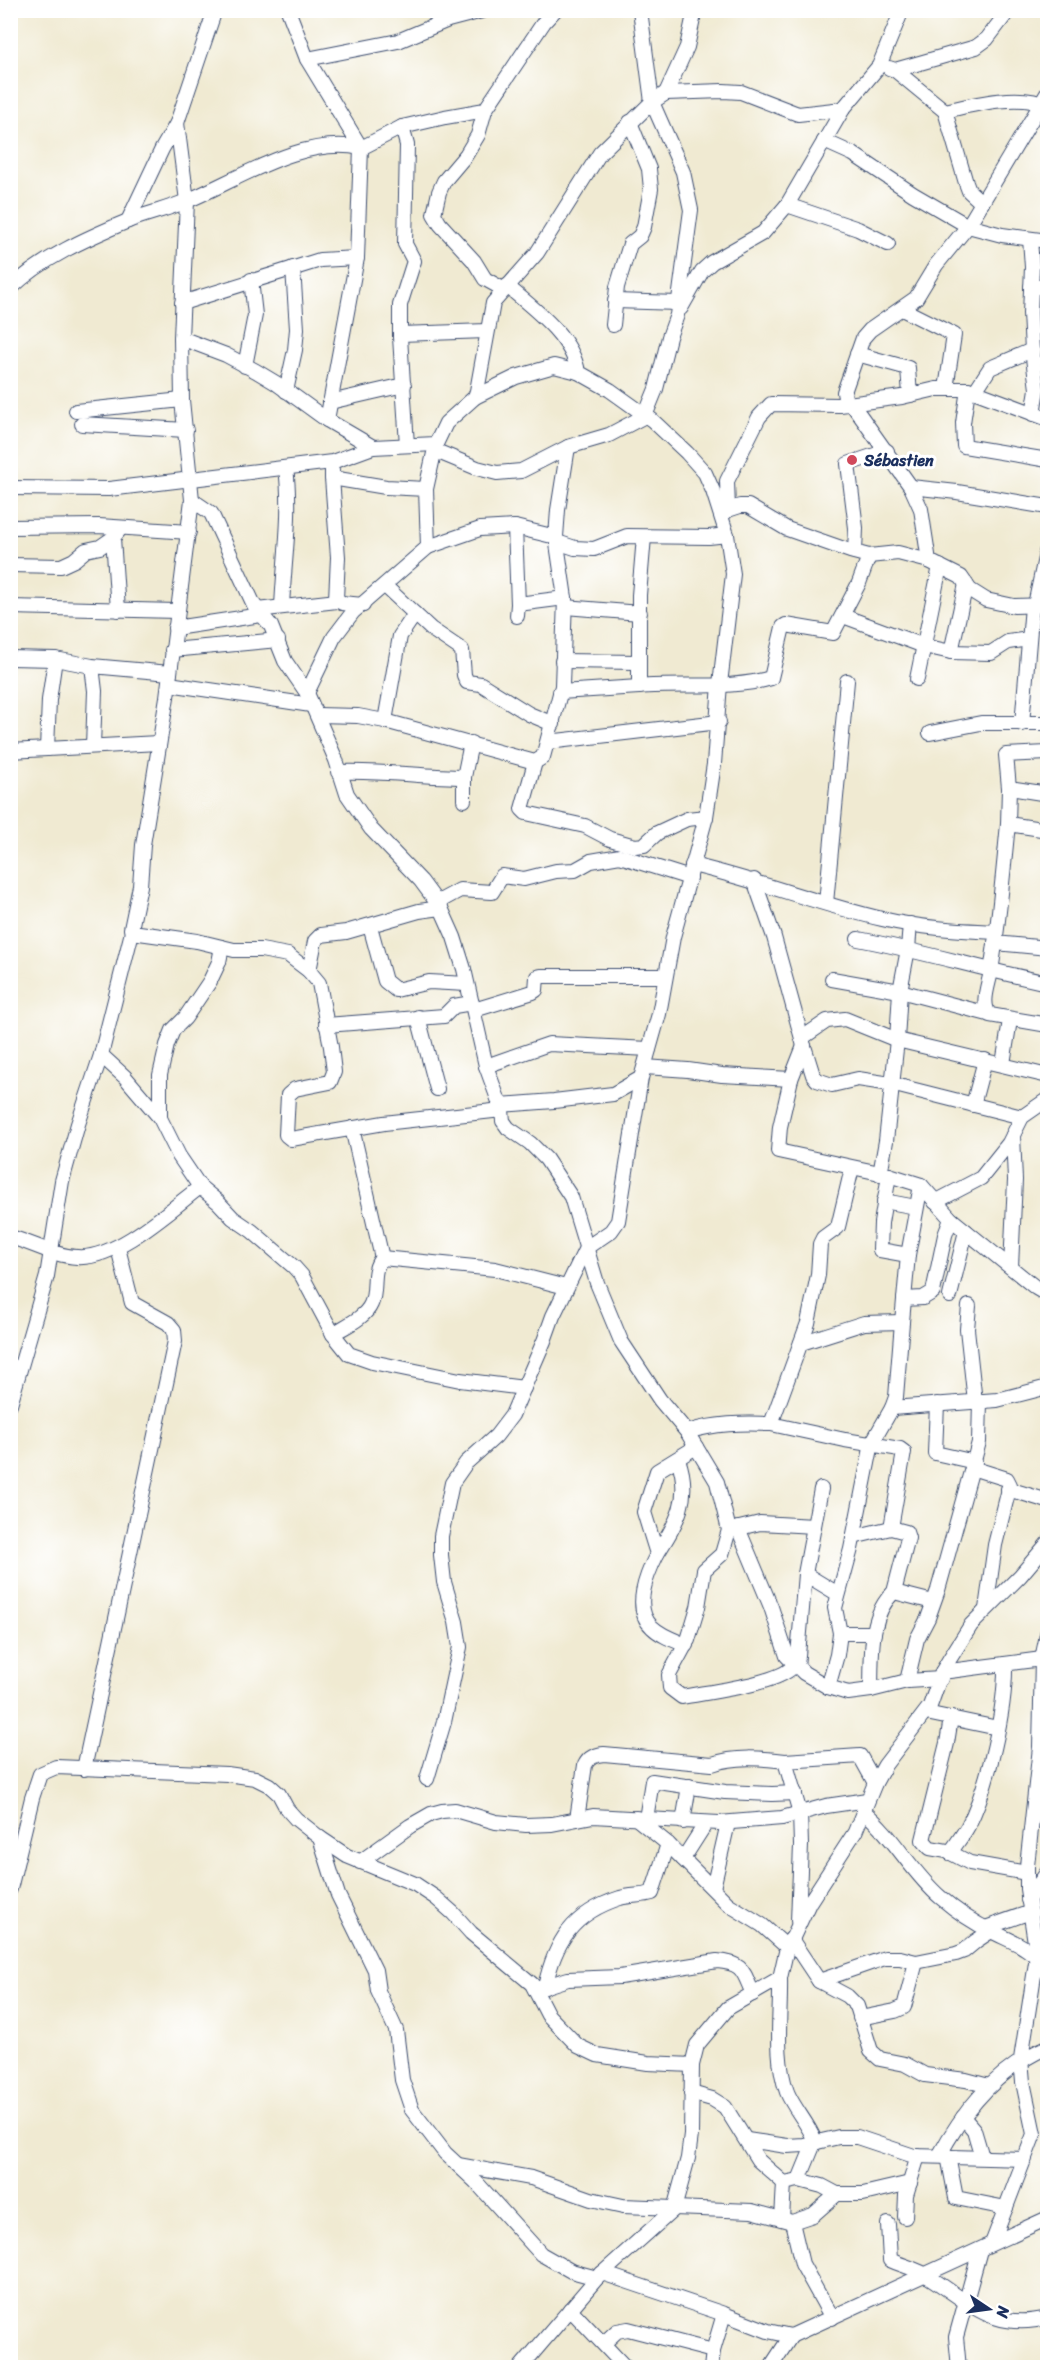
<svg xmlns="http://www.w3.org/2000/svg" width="1058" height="2378" font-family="Sriracha,sans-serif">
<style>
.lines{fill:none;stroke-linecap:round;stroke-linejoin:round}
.minor-casing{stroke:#3b4b6f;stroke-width:16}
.minor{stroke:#fff;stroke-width:14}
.poi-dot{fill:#d1495b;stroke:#fff;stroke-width:2}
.labels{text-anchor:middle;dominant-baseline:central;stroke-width:6;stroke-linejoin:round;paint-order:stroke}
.poi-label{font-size:16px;font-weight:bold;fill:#1b2f5e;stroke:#fff;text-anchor:start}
</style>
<rect width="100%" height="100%" fill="#fff"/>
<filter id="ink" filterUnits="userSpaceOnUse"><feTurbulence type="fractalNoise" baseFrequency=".0167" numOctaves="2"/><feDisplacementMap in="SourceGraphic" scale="12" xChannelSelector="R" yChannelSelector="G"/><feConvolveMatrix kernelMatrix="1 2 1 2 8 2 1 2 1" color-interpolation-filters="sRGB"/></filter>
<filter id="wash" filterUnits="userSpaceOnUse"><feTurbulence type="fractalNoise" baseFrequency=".008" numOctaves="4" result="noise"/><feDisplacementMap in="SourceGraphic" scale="24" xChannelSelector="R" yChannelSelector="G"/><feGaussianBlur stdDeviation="1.35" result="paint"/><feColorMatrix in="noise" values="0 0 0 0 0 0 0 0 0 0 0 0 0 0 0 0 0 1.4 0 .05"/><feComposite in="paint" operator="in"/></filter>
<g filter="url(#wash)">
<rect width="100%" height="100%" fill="#f0ead2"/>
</g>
<g filter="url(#ink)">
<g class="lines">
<defs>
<g id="minor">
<polyline points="288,10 307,59 361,148 357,258 327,420"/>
<polyline points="307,59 398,41 448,20 486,10"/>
<polyline points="889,68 895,70 976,47 987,39 1009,10"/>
<polyline points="895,70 945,111 966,183 969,191 982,203"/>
<polyline points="666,93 687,47 695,10"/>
<polyline points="485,110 478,135 466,155 444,181 439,192 434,214 440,224 474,261 485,279 503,289"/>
<path d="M945,111C971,105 1022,92 1046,106"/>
<polyline points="177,123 187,201 181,338 182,400 192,500 167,697 143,845 140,886 131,929 132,932 197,941 234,950 261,950 288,955 309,971 319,983 331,1047 334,1072 330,1082 295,1089 288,1095 286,1135 291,1139 384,1123 502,1110"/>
<polyline points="402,127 407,145 405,244 414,261 400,305 400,337 407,445"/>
<polyline points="824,141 853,154 913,194 968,226 1002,235 1048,241"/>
<polyline points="787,205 858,229 888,244"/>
<polyline points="128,221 162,149 177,123 215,10"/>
<polyline points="1030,239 1032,267 1030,313 1032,350 1037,389 1033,414"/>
<path d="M507,286C533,308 572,336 578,372"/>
<polyline points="1031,287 1048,287"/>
<path d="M10,289C42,258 87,238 128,221C148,213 169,209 189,200C239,179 304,135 361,148L402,127L445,117L485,110L544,22L555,10"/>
<polyline points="615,301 678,303"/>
<polyline points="182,303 320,260 357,258"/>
<polyline points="681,308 702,271 712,262 763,233 787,205 843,109 879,66 902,10"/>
<polyline points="902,309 954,335 946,389"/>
<polyline points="613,325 617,287 630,244 640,236 644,227 651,189 649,169 630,122"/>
<polyline points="400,334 487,331"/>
<polyline points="181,338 226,355 256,371 276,383 327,420 373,447"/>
<polyline points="857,354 908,368 910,395"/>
<polyline points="245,366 255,315 251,280"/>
<polyline points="968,389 963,423 964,446 1048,460"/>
<polyline points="286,391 295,350 297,329 293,268"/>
<polyline points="975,391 990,368 1032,350"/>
<polyline points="330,402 404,385"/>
<polyline points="846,404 844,392 863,338 870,330 916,298 936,265 968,226 1048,92"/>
<polyline points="852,404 911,487 921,509 929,561"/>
<polyline points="76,411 182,400"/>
<polyline points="82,424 186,430"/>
<polyline points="436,451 477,468 497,473 521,471 568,447 609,435 645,416 656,389 669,337 677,315 691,210 683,172 652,102 640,10"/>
<polyline points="332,470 332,478 386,487 426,489"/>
<polyline points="332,478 338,557 336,599 342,603 363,605"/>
<polyline points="911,487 957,492 1048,507"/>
<polyline points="10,488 109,489 332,462 373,447 436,444"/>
<path d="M192,500L211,513L254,605L271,626L285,661L307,693L336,760L347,794L371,829L421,881L441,908L454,937L464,969L486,1066L502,1110L503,1121L508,1128L530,1143L546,1159L571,1197L597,1283L621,1341L660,1400L687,1432C715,1423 742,1423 771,1424L808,1323L818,1275L820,1244L823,1238L838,1227L852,1168"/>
<polyline points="728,510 727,481 759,417 771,404 840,405 902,397 936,389 968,389 1048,419"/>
<polyline points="722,515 728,510 740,506 748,506 787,529 850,551 869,556 898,553 929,561 961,577 970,590 986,600 1014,606 1048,605"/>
<polyline points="10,527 99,526 189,532"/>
<polyline points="515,527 518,604 517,616"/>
<path d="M644,537L639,595V687C681,683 732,690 771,678L783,627L786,625L833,633L859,583L869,556"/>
<polyline points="113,538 118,610"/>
<polyline points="557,542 575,548 594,549 627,536 709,537 727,535"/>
<polyline points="428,547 480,529 515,527 556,537"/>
<polyline points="855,552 856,528 848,464 887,451"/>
<polyline points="10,565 61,566 74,560 86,550 100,547 113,538 121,528"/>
<polyline points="385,586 431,629 462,650 464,675 467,682 481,684 529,714 553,724"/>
<polyline points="518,604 565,598"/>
<polyline points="1035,605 1048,544"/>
<polyline points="10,607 177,611"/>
<path d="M282,607C284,560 292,514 286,468"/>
<polyline points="565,607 640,613"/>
<polyline points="257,610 337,601"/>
<polyline points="843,616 924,646 951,652 991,653 1008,642 1029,639"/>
<polyline points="175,628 261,615"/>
<polyline points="172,650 278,640"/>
<polyline points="951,652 966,584"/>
<polyline points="10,658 55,659 92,666 170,673"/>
<polyline points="562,661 639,662"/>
<polyline points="92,666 95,691 93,746"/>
<polyline points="917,679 940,566"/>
<polyline points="169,684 311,705"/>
<polyline points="560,692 639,687"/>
<polyline points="307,693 334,637 353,612 428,547 426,489 436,444 446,423 475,397 477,391 493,303 537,253 600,153 652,102 666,93 723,91 741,92 798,114 843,109"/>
<polyline points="317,715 358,716 385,721 535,762 543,757 562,686 565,598 556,537 558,510 568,447"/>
<polyline points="385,721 400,636 415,614"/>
<polyline points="1022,724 1032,606"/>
<polyline points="930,733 981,723 1048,723"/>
<polyline points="548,742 719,722"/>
<polyline points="47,749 49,700 55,659"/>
<polyline points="10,751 158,743"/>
<polyline points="535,762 522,809 526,813 585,826 610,839 635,846 644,845 657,833 687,819 706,817"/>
<path d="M338,772C381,770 422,777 464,777"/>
<polyline points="1009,788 1048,794"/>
<polyline points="464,800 464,777 471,743"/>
<polyline points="1008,824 1009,788 1006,755 1048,753"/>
<path d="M1048,830L1008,824C1003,873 999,923 991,971C989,984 980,1004 990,1015L1048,1025"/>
<path d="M692,865C757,880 818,904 882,919C920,928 958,930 996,932"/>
<polyline points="754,880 774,937 804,1046 813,1075 817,1080 832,1085 858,1079 891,1084 1022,1117"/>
<polyline points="438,902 460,890 492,892 502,876 524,879 556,871 575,870 591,861 620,856 690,878"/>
<polyline points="826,903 847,681"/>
<polyline points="370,926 385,981 396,990 429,982 467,984"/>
<path d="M858,939C922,951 984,970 1048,983"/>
<polyline points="995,943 1048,948"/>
<polyline points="222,947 219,962 210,981 185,1018 173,1030 167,1045 160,1075 160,1118 179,1156 200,1187 218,1202 233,1218 252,1231 294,1267 302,1276 333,1334 349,1354 372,1362 460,1380 524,1388"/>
<polyline points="309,971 315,941 321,935 346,932 419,911 441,908"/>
<polyline points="832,979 900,991 988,1014"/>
<polyline points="474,1010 533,992 536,990 537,977 541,976 664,976"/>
<polyline points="418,1017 437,1089"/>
<polyline points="326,1025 444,1016 454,1006 472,1003"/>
<polyline points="802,1038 827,1021 845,1019 897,1040 1048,1076"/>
<polyline points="101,1055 125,1077 160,1118"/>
<polyline points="1003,1064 1010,1020"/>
<polyline points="486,1066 549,1044 649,1049"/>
<polyline points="645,1067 688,1070 722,1075 791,1079 804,1046"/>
<polyline points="791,1079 780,1127 778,1151 889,1175 921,1185 951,1219 1036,1288 1048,1295"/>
<polyline points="500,1105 554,1101 613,1094 641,1078"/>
<polyline points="973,1105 985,1060"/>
<polyline points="352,1128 382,1258"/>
<polyline points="880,1174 886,1141 897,1040 900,991 908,949 910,924"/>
<polyline points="889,1175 881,1223 880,1250 908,1255"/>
<polyline points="884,1201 916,1207"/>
<polyline points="935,1202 981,1178 1009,1143 1022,1117 1048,1099"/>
<path d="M10,1237C33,1243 54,1256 77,1257C116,1260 170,1210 200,1187"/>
<polyline points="1011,1267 1015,1180 1013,1135"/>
<polyline points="950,1296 966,1231"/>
<polyline points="904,1299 923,1298 933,1292 945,1235 951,1219"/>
<polyline points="969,1306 967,1329 975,1402"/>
<polyline points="902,1322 908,1255 921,1185"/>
<path d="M333,1334C345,1326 365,1318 371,1304C378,1289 370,1271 382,1258L495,1269L566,1287"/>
<polyline points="801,1343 864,1323 902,1322 896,1397 892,1408 997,1400 1048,1387"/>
<polyline points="980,1401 979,1442 972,1468 1007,1479 1010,1485 995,1545 986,1609"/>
<polyline points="10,1404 47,1276 62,1181 78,1124 101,1055 132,932"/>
<polyline points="937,1404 935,1453 975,1462"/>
<polyline points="771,1424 845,1440 900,1449 904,1452 891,1528 906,1532 908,1538 894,1592"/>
<path d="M687,1432L717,1482L729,1530L722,1554L704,1570L698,1607L688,1640L669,1675L670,1688L682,1697C706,1692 782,1684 794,1665"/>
<polyline points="1008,1489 1048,1501"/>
<polyline points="738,1528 771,1607 787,1656 804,1673 828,1687 848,1693 871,1690 907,1681 941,1679"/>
<polyline points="731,1530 760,1523 814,1526"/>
<polyline points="853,1537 891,1528"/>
<path d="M657,1554C677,1522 692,1498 678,1459"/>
<polyline points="805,1574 838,1594"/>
<polyline points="840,1633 874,1633"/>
<path d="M686,1645C674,1640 661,1636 652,1627C632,1608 647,1574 657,1554L644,1512L657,1471L696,1447"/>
<polyline points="797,1667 805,1574 821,1489"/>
<polyline points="942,1672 1042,1659"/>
<polyline points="907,1681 917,1639 928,1618 938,1590 972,1468"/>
<polyline points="828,1687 837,1655 840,1633 835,1608 851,1549 872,1443 892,1408"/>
<path d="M871,1690C872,1659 868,1615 894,1592L933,1602"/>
<polyline points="926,1713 998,1728"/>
<polyline points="951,1718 947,1743 923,1840 930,1848 947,1851 970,1863 1027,1873"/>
<polyline points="785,1761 860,1756 875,1783"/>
<polyline points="84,1769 175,1341 174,1330 168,1323 132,1303 118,1248"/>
<polyline points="427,1779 444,1722 460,1647 456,1622 444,1582 441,1555 441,1536 452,1483 466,1463 496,1436 512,1415 544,1341 553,1316 586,1248 611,1231 618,1221 641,1078 659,1014 673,937 706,817 714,764 720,684 733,574 727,535 713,491 705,473 687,453 652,420 610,390 578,372 554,366 516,377 475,397"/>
<path d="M863,1811C893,1835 911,1872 940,1897C954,1909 974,1923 991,1931C1015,1943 1029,1946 1048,1969"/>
<polyline points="636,1818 668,1844 728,1904 762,1925 788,1948"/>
<path d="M577,1819L585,1765C589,1757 595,1755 604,1754L712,1764C736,1756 760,1758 785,1761L800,1813L801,1845L798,1921"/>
<polyline points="646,1819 652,1781 725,1792 772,1794 795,1793"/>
<polyline points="683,1822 689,1786"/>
<polyline points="320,1838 347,1856 415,1884 436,1898 453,1913 471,1933 532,1984 548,2015 578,2046 597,2055 648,2063 692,2065"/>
<path d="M950,1853C956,1844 963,1835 968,1826C988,1787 1006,1708 1005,1664"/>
<polyline points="683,1859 706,1823"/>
<polyline points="360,1862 410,1826 431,1814 442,1811 455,1810 496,1822 526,1825 552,1824 593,1816 719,1823 782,1818 826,1806 867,1800"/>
<polyline points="713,1888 728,1823"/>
<polyline points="10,1889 32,1798 40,1774 56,1767 227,1774 255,1778 269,1785 279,1794 287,1809 296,1819 320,1838 338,1895 375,1970 378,1991 396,2030 402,2080 412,2110 445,2153 476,2182 541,2254 571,2271 597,2278"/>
<polyline points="1028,1900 1048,1871"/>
<polyline points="985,1928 1031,1912"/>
<polyline points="791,1939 819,1981 847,1996 857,2006 871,2051 880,2059 905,2064 925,2075 966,2080 989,2086"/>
<path d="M780,1978C781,2015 774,2057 787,2092C794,2109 808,2123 815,2141L799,2180L822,2186L837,2194H863L910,2183"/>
<polyline points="819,1981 885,1958 900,1958 916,1962 956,1954 964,1951 976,1941 991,1931"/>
<path d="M545,1987C555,1941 573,1913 620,1898C631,1895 643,1896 652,1893L668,1844"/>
<path d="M537,1989L568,1979L620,1977L717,1961C744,1963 743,1972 753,1994"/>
<polyline points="860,2018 895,2011 904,2007 916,1962"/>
<polyline points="691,2093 712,2099 725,2107 758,2160 784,2183 799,2180"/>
<polyline points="963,2117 974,2130 982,2157"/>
<polyline points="747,2140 787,2146 804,2145 839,2137 857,2137 914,2156 1025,2159"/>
<path d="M939,2156C964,2109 998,2068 1048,2047"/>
<polyline points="948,2156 956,2198 1006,2208"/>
<polyline points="458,2165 531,2178 591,2199 623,2206 752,2211 792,2222 813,2215 837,2194"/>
<polyline points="905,2217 906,2195 918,2156"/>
<polyline points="782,2219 784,2183"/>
<polyline points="792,2222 802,2264 832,2318"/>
<path d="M888,2224L890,2260C903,2266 918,2269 929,2277C972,2304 992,2331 1048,2318"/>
<polyline points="993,2241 1034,2134 1023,2082 1021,2059 1037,1956 1027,1889 1027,1866 1040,1747 1042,1659 1048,1630"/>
<polyline points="602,2273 724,2314 768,2331 791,2336 1048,2218"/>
<polyline points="570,2309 626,2368"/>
<polyline points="604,2343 617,2331 628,2329 713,2351"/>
<polyline points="520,2368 597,2278 674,2209 688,2158 691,2135 692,2065 697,2045 728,2008 780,1978 786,1952 809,1903 855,1832 875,1783 885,1765 930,1706 942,1672 949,1660 971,1625 1020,1576 1048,1543"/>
<polyline points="711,2368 713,2351 724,2314"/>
<polyline points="770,2368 791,2336"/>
<polyline points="959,2368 956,2337 980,2250"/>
</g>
</defs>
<use href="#minor" class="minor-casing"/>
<use href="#minor" class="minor"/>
</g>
</g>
<circle class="poi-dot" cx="852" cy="460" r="6"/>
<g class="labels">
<g class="poi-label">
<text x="864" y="460">Sébastien</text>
</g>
</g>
<rect width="1058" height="2378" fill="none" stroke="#fff" stroke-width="36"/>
<g transform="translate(989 2309) rotate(103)" stroke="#ffffff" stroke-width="4.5" paint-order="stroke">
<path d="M0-4.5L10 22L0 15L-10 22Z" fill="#1b2f5e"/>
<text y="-9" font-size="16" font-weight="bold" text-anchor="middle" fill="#1b2f5e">N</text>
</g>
</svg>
